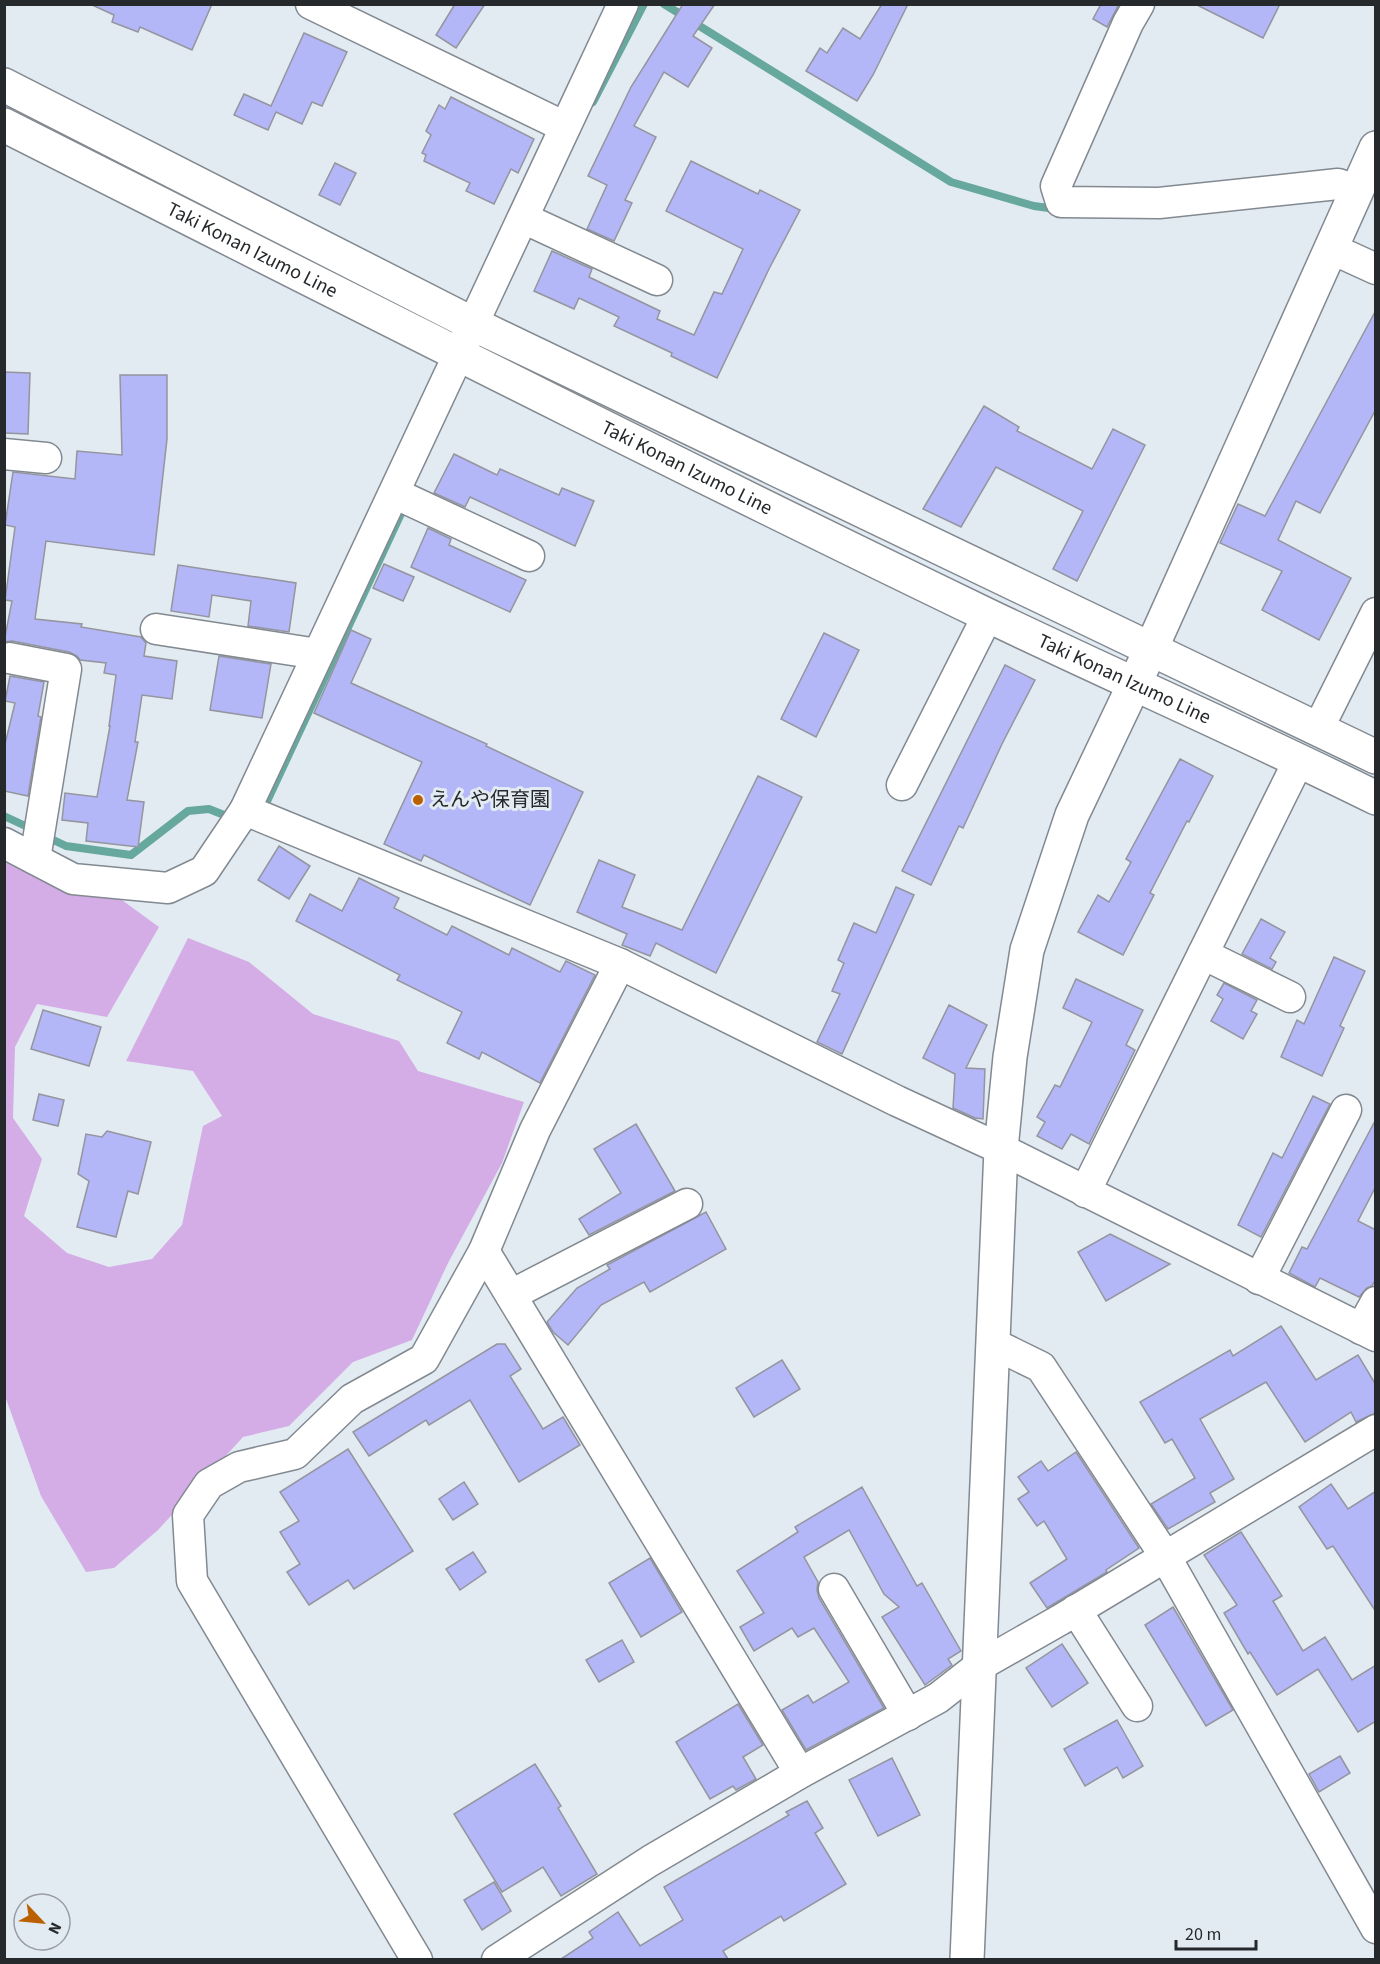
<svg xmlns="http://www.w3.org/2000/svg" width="1380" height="1964" font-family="'Source Sans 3','Noto Sans JP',sans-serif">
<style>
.green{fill:#d4ade6}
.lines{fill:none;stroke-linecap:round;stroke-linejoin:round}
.stream{stroke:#67a89e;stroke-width:8}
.building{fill:#b3b6f7;stroke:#94959e;stroke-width:1.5}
.minor-casing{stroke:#828990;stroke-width:33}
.tertiary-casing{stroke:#828990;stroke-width:36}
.secondary-casing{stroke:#828990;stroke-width:36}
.minor{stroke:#fff;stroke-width:30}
.tertiary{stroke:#fff;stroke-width:33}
.secondary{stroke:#fff;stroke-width:33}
.poi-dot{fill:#bb6000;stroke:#e3ebf2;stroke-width:2}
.labels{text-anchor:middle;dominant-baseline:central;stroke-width:6;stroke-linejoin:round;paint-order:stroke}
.street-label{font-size:20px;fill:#26292c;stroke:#e3ebf2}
.poi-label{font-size:20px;fill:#26292c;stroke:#e3ebf2;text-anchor:start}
</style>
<rect width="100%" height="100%" fill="#e3ebf2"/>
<polygon class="green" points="4,861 115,895 159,927 107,1017 37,1004 15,1047 13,1118 42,1159 24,1216 67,1253 109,1267 152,1259 182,1225 203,1126 222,1116 193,1071 126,1061 188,938 249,962 313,1014 399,1041 418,1071 524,1102 502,1163 448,1263 412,1340 353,1362 289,1426 243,1437 158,1530 114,1568 86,1572 41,1496 5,1396"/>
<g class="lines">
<g class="stream">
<polyline points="664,4 951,182 1034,206 1056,209"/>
<polyline points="593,102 644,4"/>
<polyline points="262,812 406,503"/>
<polyline points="4,816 34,830"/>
<polyline points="45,836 66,846 131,855 188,811 209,809 234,819"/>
</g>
</g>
<g class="building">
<polygon points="90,4 212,4 192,50 140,27 138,32 112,22 114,15"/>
<polygon points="455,4 485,4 456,48 436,35"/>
<polygon points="683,4 715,4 693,36 712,48 688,87 664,72 634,126 656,137 625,200 632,203 614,241 587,229 607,185 588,176 631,87"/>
<polygon points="882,4 908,4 873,75 857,101 806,71 820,48 827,53 843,28 860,39"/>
<polygon points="1101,4 1119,4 1107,27 1093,19"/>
<polygon points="1195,4 1280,4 1263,38"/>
<polygon points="304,33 347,52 322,106 312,102 302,124 276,112 268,130 234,115 244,94 271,106"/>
<polygon points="451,97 534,139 518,173 511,169 494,204 466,191 470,183 424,161 426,155 422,153 431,135 426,131 439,105 445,109"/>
<polygon points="691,161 758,194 760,190 800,210 769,269 717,378 671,356 672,353 614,326 619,317 579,298 574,309 534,291 552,251 592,269 589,277 660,311 657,319 694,335 714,292 722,294 743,249 666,211"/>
<polygon points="335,163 356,173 340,205 319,195"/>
<polygon points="1376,310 1376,409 1320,513 1296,501 1278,540 1351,578 1319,640 1262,610 1282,571 1220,543 1238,504 1265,516"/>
<polygon points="4,372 30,373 28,434 4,433"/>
<polygon points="120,375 167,375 167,439 154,555 46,541 35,619 82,624 81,627 141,637 146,643 144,656 177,661 172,699 142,695 135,742 138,742 127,800 144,802 138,847 86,841 88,823 62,820 65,793 97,797 110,726 109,726 116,675 104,673 106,663 80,660 77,656 69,652 12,641 4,642 12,601 5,600 15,527 5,525 13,472 75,479 77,451 122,455"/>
<polygon points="984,406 1019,427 1017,431 1092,469 1113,429 1145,445 1077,581 1053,569 1083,511 996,467 961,527 923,509"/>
<polygon points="454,454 497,475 500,469 559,495 562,488 594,501 575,546 470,497 465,507 434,493"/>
<polygon points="428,528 451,539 449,545 526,580 510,612 411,567"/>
<polygon points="384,564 414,577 403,601 373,588"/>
<polygon points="178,565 296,583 289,632 248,626 251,601 212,595 209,617 171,611"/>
<polygon points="351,630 371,639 351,683 487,744 486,746 583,792 530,905 424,855 421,861 384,844 422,762 314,713"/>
<polygon points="824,633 859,650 816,737 781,719"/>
<polygon points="219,656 271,664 262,718 210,710"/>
<polygon points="1005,665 1035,680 1002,744 963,828 959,826 931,885 902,871"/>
<polygon points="10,676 44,682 38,716 41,717 28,796 4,791 4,748 15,703 5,701"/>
<polygon points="1180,759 1213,776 1189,822 1187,821 1150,893 1154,895 1123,955 1078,932 1098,895 1109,902 1131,862 1126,859"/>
<polygon points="758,776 802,797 716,973 656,943 650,956 622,945 627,934 577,912 599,860 635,875 622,907 682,930"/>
<polygon points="279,846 310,866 289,899 258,880"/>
<polygon points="359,878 399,898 394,908 447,935 452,926 509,955 512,948 560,972 566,961 595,975 540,1083 482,1052 479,1059 447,1043 462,1012 397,980 400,975 296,921 310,894 342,911"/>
<polygon points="896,887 914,895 842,1054 817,1042 840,994 832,991 844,963 838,960 854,923 876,933"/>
<polygon points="1261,919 1285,932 1270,958 1276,962 1272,969 1242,954"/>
<polygon points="1334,957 1365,971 1340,1026 1344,1028 1322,1076 1281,1057 1297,1020 1304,1024"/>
<polygon points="1076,979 1143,1010 1126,1045 1135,1050 1089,1144 1071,1134 1062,1149 1037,1136 1045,1122 1037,1117 1055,1085 1060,1087 1092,1022 1063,1008"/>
<polygon points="1224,983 1257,1000 1251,1011 1257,1014 1243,1039 1211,1021 1223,999 1217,995"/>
<polygon points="949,1005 987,1025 966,1068 985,1069 983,1119 975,1118 953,1108 955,1074 923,1058"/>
<polygon points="43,1010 101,1027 89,1066 31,1049"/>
<polygon points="39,1094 64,1100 58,1126 33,1120"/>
<polygon points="1313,1096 1330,1104 1261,1237 1238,1225 1273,1153 1282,1158"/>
<polygon points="1376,1119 1376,1186 1358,1221 1376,1230 1376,1279 1372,1286 1367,1288 1359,1297 1320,1278 1315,1287 1289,1273 1302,1247 1307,1249"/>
<polygon points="636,1124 675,1191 589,1235 579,1219 621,1193 594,1149"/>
<polygon points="107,1131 151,1142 138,1194 128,1191 116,1237 77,1227 89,1181 78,1174 86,1134 102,1137"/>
<polygon points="706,1212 726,1249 650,1292 644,1282 601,1305 568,1345 553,1332 547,1322 577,1288 610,1269 607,1265"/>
<polygon points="1110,1234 1170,1264 1106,1301 1078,1252"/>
<polygon points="1281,1326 1316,1380 1358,1355 1376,1385 1376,1413 1356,1422 1351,1412 1305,1442 1266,1382 1200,1419 1234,1479 1210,1493 1215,1502 1168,1529 1151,1504 1195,1478 1172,1439 1165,1443 1140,1402 1230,1350 1233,1356"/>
<polygon points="497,1344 505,1344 521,1369 510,1376 543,1429 563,1417 580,1445 519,1482 470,1400 429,1425 426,1420 369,1456 353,1432"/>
<polygon points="782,1360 800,1389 754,1417 736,1388"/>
<polygon points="348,1449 413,1551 354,1589 348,1580 309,1605 287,1572 300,1564 280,1532 299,1521 280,1492"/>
<polygon points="1076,1452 1139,1548 1106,1570 1107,1572 1047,1608 1030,1583 1067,1559 1044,1521 1037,1526 1018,1499 1029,1492 1018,1477 1041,1461 1048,1471"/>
<polygon points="464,1482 478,1504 453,1520 439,1499"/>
<polygon points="1331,1484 1348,1509 1376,1491 1376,1612 1333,1546 1327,1549 1299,1507"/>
<polygon points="862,1487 917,1586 922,1583 961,1651 948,1659 952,1665 925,1685 882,1617 899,1607 884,1594 849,1530 804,1557 818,1582 817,1590 819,1598 884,1708 806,1750 782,1710 808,1695 813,1703 849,1682 814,1628 798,1637 792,1628 754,1651 740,1627 764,1613 737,1571 798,1532 795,1527"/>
<polygon points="1241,1532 1282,1596 1273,1601 1303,1651 1325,1637 1352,1680 1376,1665 1376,1721 1358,1732 1318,1669 1277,1695 1250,1652 1248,1654 1224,1613 1237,1605 1204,1555"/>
<polygon points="473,1552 486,1572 460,1590 446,1569"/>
<polygon points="650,1558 682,1612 641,1637 609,1583"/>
<polygon points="1173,1607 1233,1710 1206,1726 1145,1625"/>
<polygon points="622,1640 634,1662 599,1682 586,1660"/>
<polygon points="1062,1644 1088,1683 1052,1707 1026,1668"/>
<polygon points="738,1704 763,1745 743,1757 756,1779 736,1790 733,1786 710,1799 676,1742"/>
<polygon points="1117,1720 1143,1766 1123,1778 1117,1767 1085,1786 1064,1749"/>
<polygon points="1340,1756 1350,1773 1319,1792 1309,1774"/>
<polygon points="892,1758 920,1815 878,1836 849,1780"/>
<polygon points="535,1764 561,1806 558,1808 597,1874 561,1896 543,1867 502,1892 454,1814"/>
<polygon points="807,1801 823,1828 815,1833 846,1884 784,1921 781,1916 723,1951 728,1959 561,1959 593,1938 589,1932 618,1912 640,1946 683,1920 664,1887 789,1815 786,1812"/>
<polygon points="494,1882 511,1911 482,1930 464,1900"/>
</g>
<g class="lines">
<defs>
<g id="minor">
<polyline points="311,4 565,127"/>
<polyline points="1139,4 1128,23 1056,186 1061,202 1159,203 1338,184 1356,190"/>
<polyline points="523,218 657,280"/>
<polyline points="1330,248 1376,269"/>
<polyline points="4,454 46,458"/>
<polyline points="394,493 529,556"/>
<polyline points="156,629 318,654"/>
<polyline points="9,658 66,669 35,859"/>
<polyline points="1318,729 1376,613"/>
<polyline points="902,785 988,615"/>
<polyline points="245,810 620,964 897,1101 1001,1149 1376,1336"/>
<polyline points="4,843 73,879 168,888 204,871 245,810 623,4"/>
<polyline points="1203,954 1290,997"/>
<polyline points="1085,1192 1299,760"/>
<polyline points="484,1251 800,1773"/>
<polyline points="1259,1279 1346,1110"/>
<polyline points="511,1295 687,1204"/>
<polyline points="1361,1329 1376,1302"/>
<polyline points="994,1344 1041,1367 1165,1556 1376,1928"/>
<polyline points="834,1589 908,1715"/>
<polyline points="1076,1610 1137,1706"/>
<polyline points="417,1960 192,1581 188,1515 209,1484 239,1467 295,1454 352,1399 424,1359 484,1251 535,1130 620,964"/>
<polyline points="497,1960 650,1861 800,1773 938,1698 979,1666 1060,1620 1376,1430"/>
</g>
<polyline id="tertiary" points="967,1960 1001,1149 1010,1057 1027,950 1072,815 1151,649 1376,148"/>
<g id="secondary">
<polyline points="4,85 473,324 1376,757"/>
<path id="s1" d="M4,125C331,290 657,456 987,615C1116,677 1247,734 1376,798"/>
</g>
</defs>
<use href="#minor" class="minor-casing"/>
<use href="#tertiary" class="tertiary-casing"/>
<use href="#secondary" class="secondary-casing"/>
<use href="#minor" class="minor"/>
<use href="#tertiary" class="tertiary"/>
<use href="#secondary" class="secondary"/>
</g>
<circle class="poi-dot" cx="418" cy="800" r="6"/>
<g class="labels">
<g class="street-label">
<text stroke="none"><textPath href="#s1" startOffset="278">Taki Konan Izumo Line</textPath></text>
<text stroke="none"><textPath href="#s1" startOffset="764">Taki Konan Izumo Line</textPath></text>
<text stroke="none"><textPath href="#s1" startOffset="1250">Taki Konan Izumo Line</textPath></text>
</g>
<g class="poi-label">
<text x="430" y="800">えんや保育園</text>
</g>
</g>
<rect width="1380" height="1964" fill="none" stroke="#26292c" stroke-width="12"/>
<g transform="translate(42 1922) rotate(116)"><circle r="28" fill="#e3ebf2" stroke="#979da3" stroke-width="1.5"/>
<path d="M0-4.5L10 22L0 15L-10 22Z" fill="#bb6000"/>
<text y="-9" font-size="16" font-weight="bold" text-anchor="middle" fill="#26292c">N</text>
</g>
<path d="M1176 1940v9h80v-9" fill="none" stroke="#26292c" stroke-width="3"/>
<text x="1185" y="1940" font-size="18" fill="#26292c" stroke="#e3ebf2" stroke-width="4.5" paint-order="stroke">20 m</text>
</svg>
